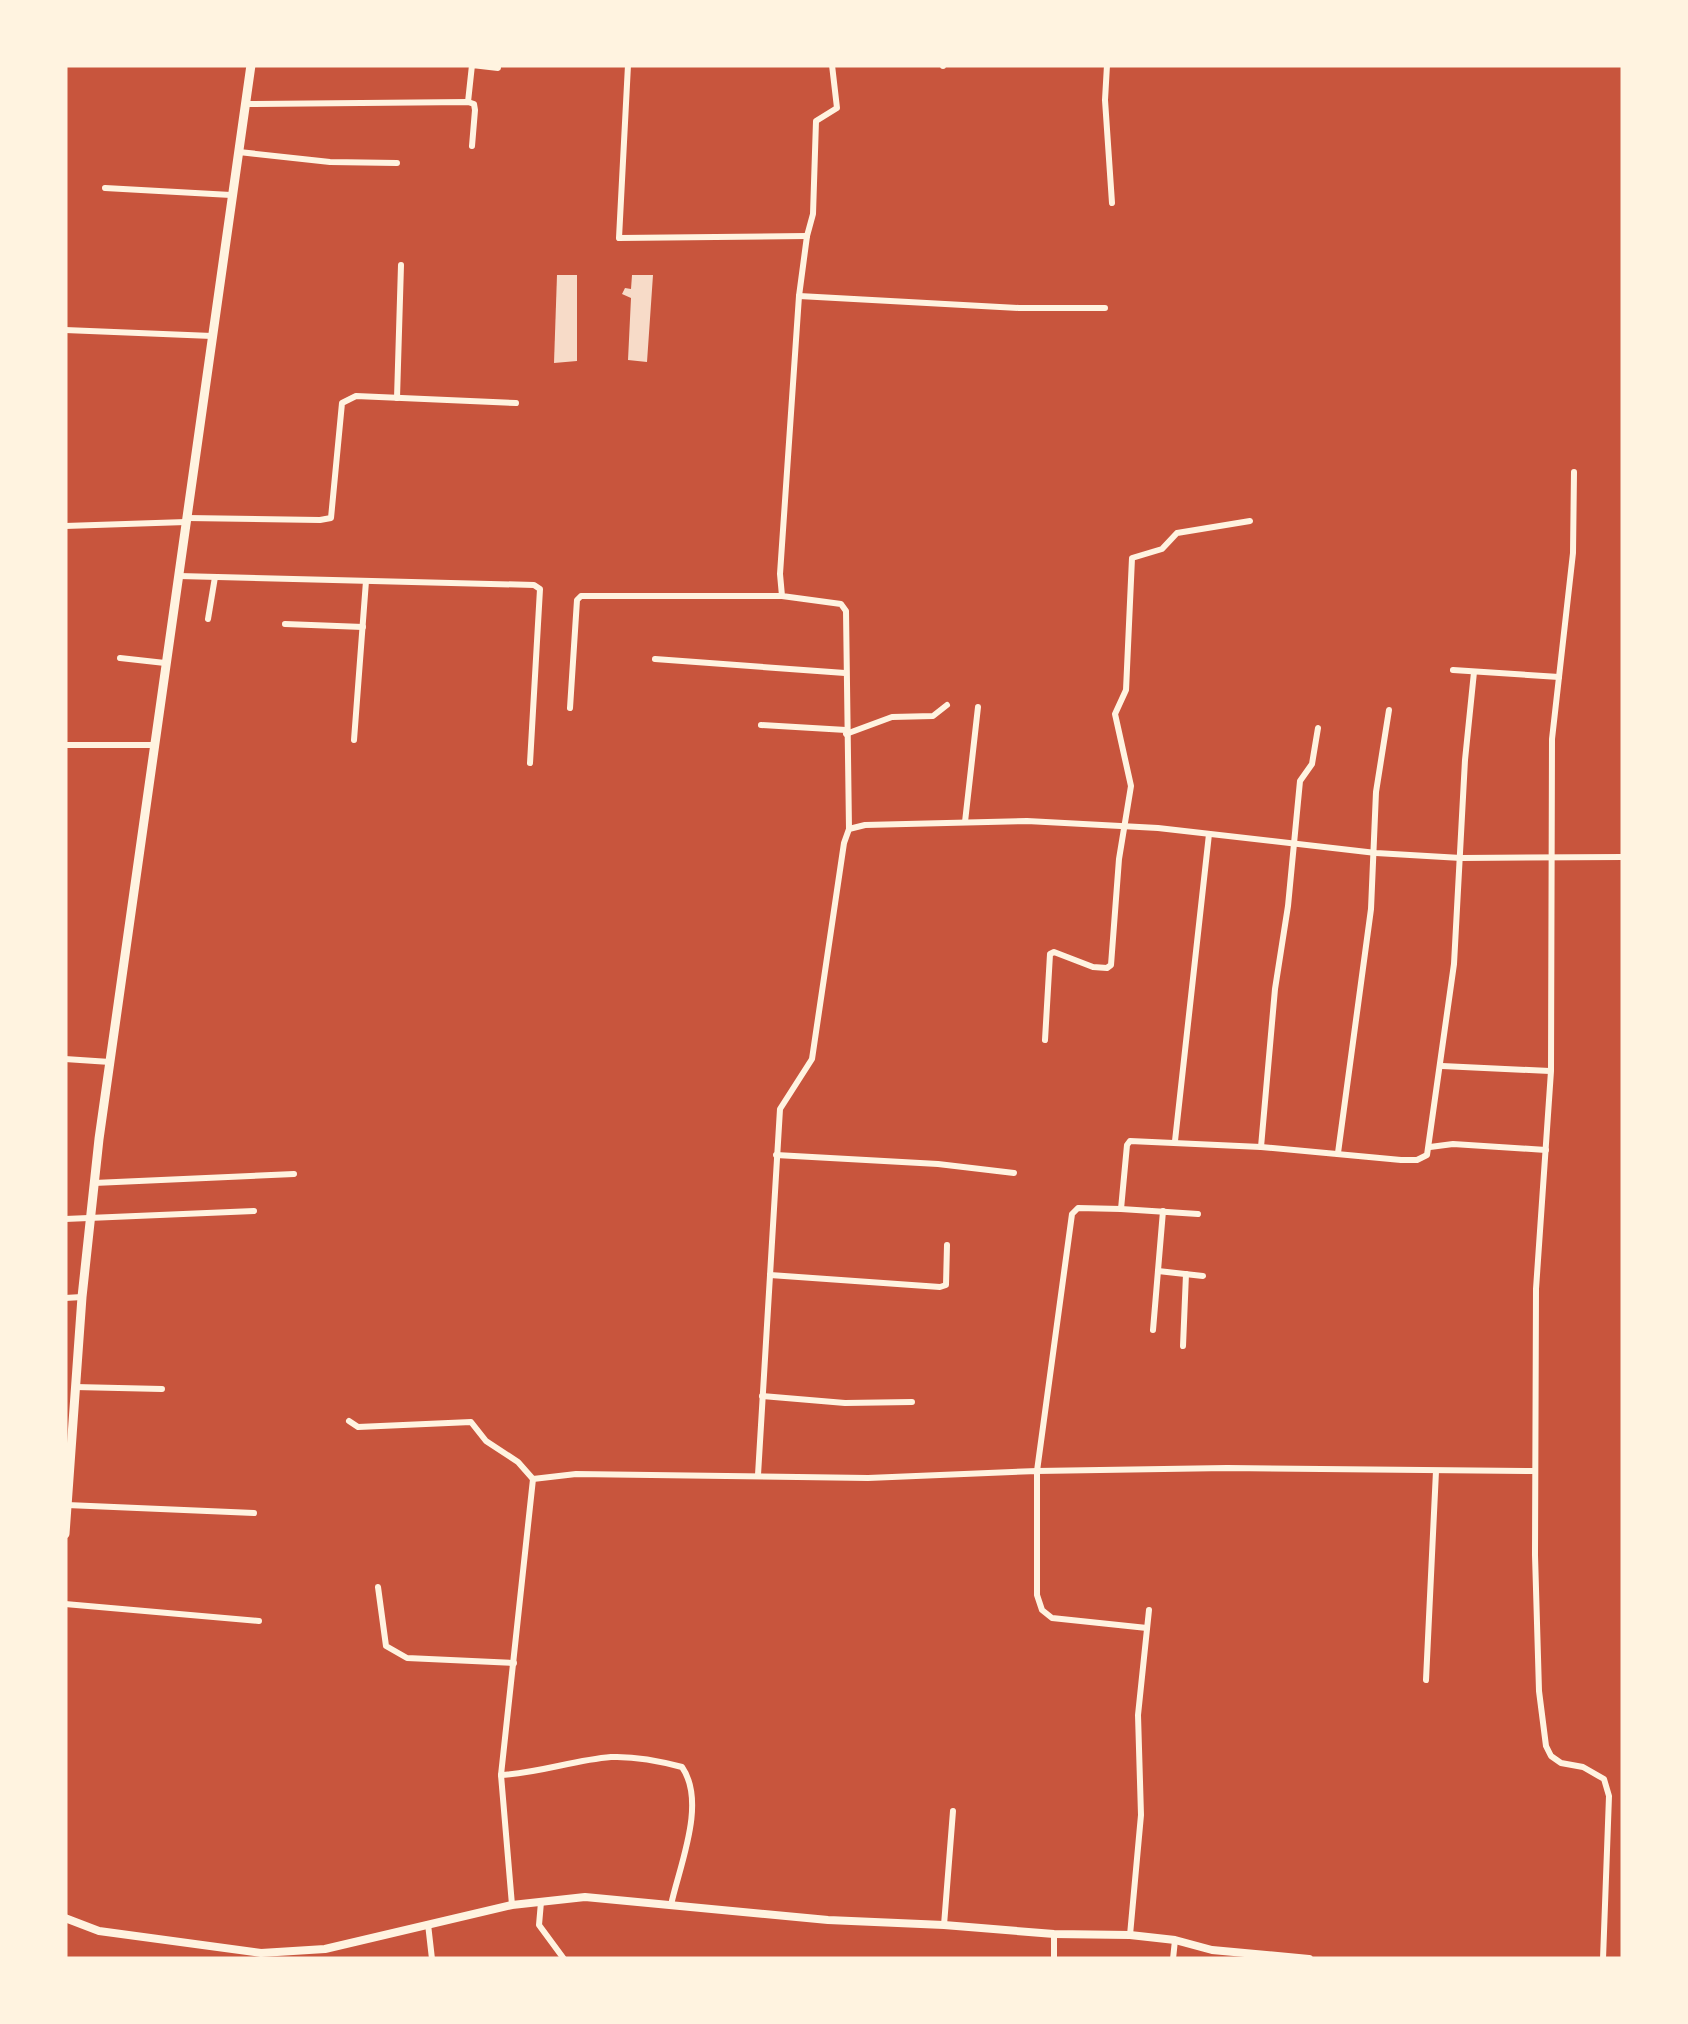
<svg xmlns="http://www.w3.org/2000/svg" width="1688" height="2024" font-family="Arial,sans-serif">
<style>
.building{fill:#f7dbc8}
.lines{fill:none;stroke-linecap:round;stroke-linejoin:round}
.minor{stroke:#fff3e0;stroke-width:6}
.tertiary{stroke:#fff3e0;stroke-width:8}
.primary{stroke:#fff3e0;stroke-width:9}
</style>
<rect width="100%" height="100%" fill="#c8553d"/>
<g class="building">
<polygon points="557,275 577,275 577,361 554,363"/>
<polygon points="632,275 653,275 647,362 628,360 631,298 622,294 625,288 631,289"/>
</g>
<g class="lines">
<g class="minor">
<polyline points="628,65 619,238 807,236"/>
<polyline points="832,65 837,108 816,121 813,214 807,236 799,296 780,574 782,596 841,604 846,611 849,829"/>
<polyline points="943,65 943,66"/>
<polyline points="1107,65 1105,100 1112,203"/>
<polyline points="468,102 472,65 498,68"/>
<polyline points="246,104 468,102 474,104 475,110 472,146"/>
<polyline points="239,152 330,162 397,163"/>
<polyline points="105,188 231,195"/>
<polyline points="799,296 1019,308 1105,308"/>
<polyline points="65,330 212,336"/>
<polyline points="397,398 401,265"/>
<polyline points="1574,472 1573,553 1552,739 1551,1071 1536,1289 1535,1555 1539,1691 1546,1746 1551,1756 1561,1763 1583,1767 1604,1779 1609,1796 1603,1959"/>
<polyline points="187,518 320,520 331,518 342,403 356,396 516,403"/>
<polyline points="65,526 186,522"/>
<polyline points="179,576 534,585 540,589 530,763"/>
<polyline points="208,619 215,577"/>
<polyline points="285,624 363,627"/>
<polyline points="120,658 165,663"/>
<polyline points="655,659 845,673"/>
<polyline points="1453,670 1559,677"/>
<polyline points="1474,672 1465,760 1454,964 1427,1155 1417,1160 1401,1160 1261,1147 1130,1141 1127,1145 1121,1209 1078,1208 1072,1214 1037,1471 1227,1468 1535,1471"/>
<polyline points="570,708 577,600 581,596 782,596"/>
<polyline points="761,725 846,730"/>
<polyline points="846,734 892,717 933,716 947,705"/>
<polyline points="354,740 366,581"/>
<polyline points="65,745 154,745"/>
<polyline points="965,822 978,707"/>
<polyline points="1045,1040 1050,954 1054,952 1093,967 1107,968 1111,965 1119,859 1131,786 1115,714 1126,690 1132,558 1162,549 1177,533 1250,521"/>
<polyline points="65,1059 110,1062"/>
<polyline points="1442,1066 1550,1071"/>
<polyline points="1175,1141 1209,834"/>
<polyline points="1261,1147 1275,989 1288,906 1300,781 1312,764 1318,728"/>
<polyline points="1430,1147 1453,1144 1546,1150"/>
<polyline points="1338,1153 1371,909 1376,792 1389,710"/>
<polyline points="776,1155 938,1164 1014,1173"/>
<polyline points="94,1183 294,1174"/>
<polyline points="1121,1209 1198,1214"/>
<polyline points="65,1219 254,1211"/>
<polyline points="1158,1271 1203,1276"/>
<polyline points="770,1275 940,1287 946,1285 947,1245"/>
<polyline points="65,1298 82,1297"/>
<polyline points="1153,1330 1163,1211"/>
<polyline points="1183,1346 1186,1274"/>
<polyline points="75,1387 162,1389"/>
<polyline points="762,1396 845,1403 912,1402"/>
<polyline points="349,1421 358,1427 471,1422 486,1441 518,1462 533,1479"/>
<polyline points="758,1475 780,1109 812,1059 844,843 849,829 865,825 1027,821 1158,828 1376,853 1461,858 1623,857"/>
<polyline points="67,1505 254,1513"/>
<polyline points="378,1587 386,1646 407,1658 514,1663"/>
<polyline points="65,1604 259,1621"/>
<polyline points="1426,1680 1436,1471"/>
<path d="M501,1775C539,1773 574,1760 611,1757C635,1756 660,1761 682,1767C707,1803 679,1867 671,1905"/>
<polyline points="541,1902 539,1925 564,1959"/>
<polyline points="512,1905 501,1775 533,1479 576,1474 868,1478 1037,1471 1037,1595 1042,1610 1052,1618 1147,1628"/>
<polyline points="428,1924 432,1959"/>
<polyline points="944,1925 953,1811"/>
<polyline points="1054,1934 1054,1959"/>
<polyline points="1130,1935 1141,1815 1138,1715 1149,1610"/>
<polyline points="1173,1959 1175,1940"/>
</g>
<polyline class="tertiary" points="65,1918 99,1931 261,1953 325,1949 512,1905 585,1897 828,1920 944,1925 1054,1934 1130,1935 1175,1940 1212,1950 1309,1959"/>
<polyline class="primary" points="65,1534 82,1297 99,1139 251,65"/>
</g>
<rect width="1688" height="2024" fill="none" stroke="#fff3e0" stroke-width="135"/>
</svg>
